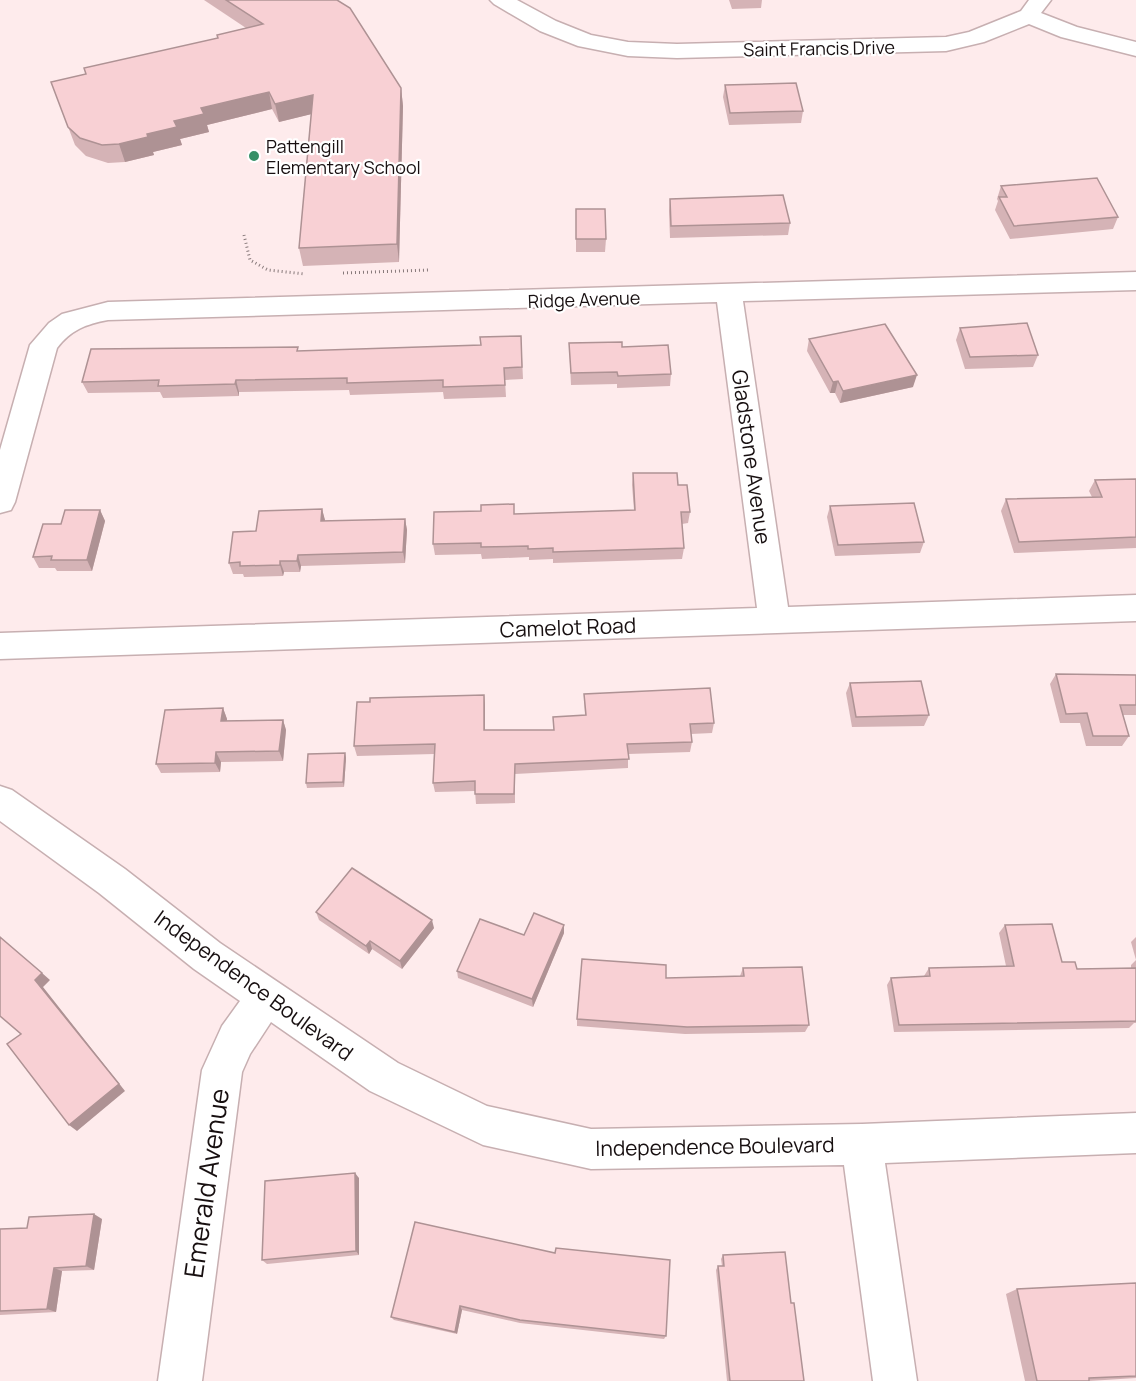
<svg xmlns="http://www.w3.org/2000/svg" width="1136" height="1381" font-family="Manrope,sans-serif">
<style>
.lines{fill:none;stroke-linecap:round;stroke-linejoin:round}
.street-casing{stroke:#c7afb1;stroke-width:3}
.path{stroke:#87797a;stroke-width:3;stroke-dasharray:1 3;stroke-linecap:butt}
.street{fill:#fff;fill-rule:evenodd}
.wall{fill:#d5b3b6}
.shaded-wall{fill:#ae9294}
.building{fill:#f8d0d4;stroke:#ae9294;stroke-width:1.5}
.poi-dot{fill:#359067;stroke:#fff;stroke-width:2}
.labels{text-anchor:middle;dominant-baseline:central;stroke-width:4.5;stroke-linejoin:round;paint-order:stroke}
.far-street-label{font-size:18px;fill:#170f10;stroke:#fff}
.far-poi-label{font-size:18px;fill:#170f10;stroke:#fff;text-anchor:start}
.street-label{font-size:21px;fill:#170f10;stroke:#fff}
.near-street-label{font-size:26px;fill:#170f10;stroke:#fff}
</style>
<rect width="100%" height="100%" fill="#feebec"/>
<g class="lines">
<defs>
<g id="street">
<polygon points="490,0 517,0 556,21 591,35 628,42 677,44 946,37 969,32 1021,11 1029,0 1051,0 1041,13 1077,27 1136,42 1136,56 1061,37 1029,24 984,42 946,51 677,58 628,56 578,46 540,31 494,4"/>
<path d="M1136,272V290L743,301L788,607L1136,595V621L0,659V633L757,608L717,302L108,320C86,324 71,330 57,348L15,502L11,510L0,513V450L30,345L49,323L62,314L108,302Z"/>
<polygon points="0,786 12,790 125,869 220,943 398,1063 487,1106 591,1129 862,1124 1136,1113 1136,1153 885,1163 917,1381 873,1381 844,1165 591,1169 483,1145 370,1091 271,1022 250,1054 242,1072 202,1381 158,1381 202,1070 222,1026 240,1001 194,969 99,893 0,821"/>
</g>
</defs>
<use href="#street" class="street-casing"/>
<g class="path">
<polyline points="244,235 250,260 268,270 305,274"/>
<polyline points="343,273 429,270"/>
</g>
<use href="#street" class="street"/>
</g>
<g class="wall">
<polygon points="204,0 337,0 401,88 403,106 399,262 303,266 299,248 311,114 279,122 272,109 207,125 209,132 180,139 182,145 153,152 154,155 125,162 108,163 86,156 75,145 51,82 86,74 218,38 217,35 246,28"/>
<polygon points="729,0 762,0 761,8 732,9"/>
<polygon points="725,85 803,111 801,123 729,125 723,97"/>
<polygon points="1001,186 1118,217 1113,229 1010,239 995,210 998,201 997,199"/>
<polygon points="670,199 790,223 788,235 670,238 669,211"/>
<polygon points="576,209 606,239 605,252 576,252"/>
<polygon points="960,328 1038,355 1033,367 965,369 956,340"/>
<polygon points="521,336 523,379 505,380 506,397 444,399 443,392 350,395 349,390 239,392 239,396 163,398 160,392 88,393 82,382 299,351 481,345"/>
<polygon points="809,339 913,387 840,403 835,393 830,393 807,351"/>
<polygon points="569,343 622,347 671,374 670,386 617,388 617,384 571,385"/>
<polygon points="633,473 678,485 690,512 688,523 682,524 684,548 682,559 553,563 553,559 529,560 529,557 482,559 481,554 435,555 433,544 515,514 634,510 632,485"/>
<polygon points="1136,479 1136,548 1014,553 1001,511 1006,499 1092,497 1089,491 1095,480"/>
<polygon points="830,506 924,542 920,553 835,556 827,517"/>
<polygon points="322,509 325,521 405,519 407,530 405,563 301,566 300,572 284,572 283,576 244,577 243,574 233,574 229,563 256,531"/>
<polygon points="100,510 105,521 92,571 57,571 55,568 39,568 33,557 61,524"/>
<polygon points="1056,674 1136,675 1136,715 1123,715 1129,736 1122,746 1086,746 1080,723 1060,723 1050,684"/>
<polygon points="850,683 929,715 924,726 852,727 846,693"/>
<polygon points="584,694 714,723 712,733 691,734 692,742 690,752 628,754 628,768 515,774 515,803 476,804 475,791 435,792 433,783 434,754 357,756 354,746 484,695 485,705 485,730 553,730 585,716"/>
<polygon points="223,708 227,719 227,721 283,720 286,730 283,761 221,762 220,772 161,773 156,764"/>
<polygon points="345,753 346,758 344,787 307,788 306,783"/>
<polygon points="316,912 434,928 402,969 372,949 369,954 319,920"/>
<polygon points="564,925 564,933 533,1007 458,978 457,971 524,935"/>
<polygon points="1005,925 1062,962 1077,969 1131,968 1131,965 1136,960 1136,1023 1134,1023 1129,1028 894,1032 887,985 891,978 924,976 929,968 1006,966 999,933"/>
<polygon points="1136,937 1136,960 1131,942"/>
<polygon points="743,968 809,1025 805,1032 685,1034 577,1026 577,1019 666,978 740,976"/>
<polygon points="359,1178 359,1255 267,1264 262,1260"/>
<polygon points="102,1219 94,1270 62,1271 56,1312 0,1315 0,1229 27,1228"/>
<polygon points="415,1222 666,1336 664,1339 520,1323 462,1310 457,1334 394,1320 391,1317"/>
<polygon points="723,1255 791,1303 804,1381 727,1381 716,1270 718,1266 722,1266 721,1259"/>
<polygon points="1136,1283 1136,1378 1089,1381 1025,1381 1006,1294 1017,1289"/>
</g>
<g class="shaded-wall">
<polygon points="401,88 403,106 399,262 397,244"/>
<polygon points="269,92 272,109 207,125 209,132 180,139 182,145 153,152 154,155 125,162 119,144 147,134 201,108"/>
<polygon points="313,95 316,113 279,122 275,104"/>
<polygon points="917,375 913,387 840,403 843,391"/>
<polygon points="236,380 239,392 239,396 235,384"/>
<polygon points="838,381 835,393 830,393 833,382"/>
<polygon points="322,509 325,520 324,533 321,521"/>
<polygon points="100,510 105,521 92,571 87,560"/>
<polygon points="405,519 407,530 405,563 403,552"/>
<polygon points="298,555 301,566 300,572 297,561"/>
<polygon points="280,561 284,572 283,576 280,565"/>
<polygon points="484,695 485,705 485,740 484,730"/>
<polygon points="223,708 227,719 225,731 221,721"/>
<polygon points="283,720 286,730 283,761 279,751"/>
<polygon points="216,752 221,762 220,772 215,763"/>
<polygon points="345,753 346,758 344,787 343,782"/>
<polygon points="432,920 434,928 402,969 400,961"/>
<polygon points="564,925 564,933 533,1007 532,999"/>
<polygon points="370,941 372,949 369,954 366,946"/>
<polygon points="42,973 50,980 43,987 125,1091 77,1131 69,1125 35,980"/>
<polygon points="355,1173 359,1178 359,1255 356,1251"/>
<polygon points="94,1214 102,1219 94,1270 86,1266"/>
<polygon points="54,1268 62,1271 56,1312 47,1309"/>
<polygon points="460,1306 462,1310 457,1334 455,1332"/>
</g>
<g class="building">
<polygon points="226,0 337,0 350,8 401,88 397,244 299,248 313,95 275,104 269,92 201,108 204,114 174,121 177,127 147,134 148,137 119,144 102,145 80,138 68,127 51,82 86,74 84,68 218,38 217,35 263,24"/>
<polygon points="796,83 803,111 730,113 725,85"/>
<polygon points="1097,178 1118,217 1014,226 999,197 1007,197 1001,186"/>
<polygon points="783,195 790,223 671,226 670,199"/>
<polygon points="576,209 605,209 606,239 576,239"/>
<polygon points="1027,323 1038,355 970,357 960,328"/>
<polygon points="885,324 917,375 843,391 838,381 833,382 809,339"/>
<polygon points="521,336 522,367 504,368 505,385 443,387 443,380 347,383 347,378 236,380 235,384 158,386 159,380 82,382 91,349 298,347 297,351 481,345 480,337"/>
<polygon points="622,342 622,347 668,345 671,374 618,376 617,372 571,373 569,343"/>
<polygon points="633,473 677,473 678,485 687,485 690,512 681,512 684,548 553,552 553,548 528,549 528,546 481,547 481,543 433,544 434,512 481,511 481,505 514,504 514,514 635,510"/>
<polygon points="1136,479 1136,537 1019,542 1006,499 1102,497 1095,480"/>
<polygon points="914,503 924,542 838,545 830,506"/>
<polygon points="322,509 321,521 405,519 403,552 298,555 297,561 280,561 280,565 240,566 240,562 229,563 233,532 256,531 259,511"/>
<polygon points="65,510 100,510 87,560 51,560 52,556 33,557 43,524 61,524"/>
<polygon points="1056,674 1136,675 1136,705 1120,705 1129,736 1093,736 1087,713 1066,714"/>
<polygon points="921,681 929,715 856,717 850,683"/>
<polygon points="710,688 714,723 690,724 692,742 627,744 629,759 515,764 514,794 475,794 475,781 433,783 435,744 354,746 357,702 370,702 370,698 484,695 484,730 554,730 553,717 586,715 584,694"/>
<polygon points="223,708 221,721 283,720 279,751 216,752 215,763 156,764 165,710"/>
<polygon points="345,753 343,782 306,783 308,754"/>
<polygon points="352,868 432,920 400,961 370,941 366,946 316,912"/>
<polygon points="534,913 564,925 532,999 457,971 480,919 524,935"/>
<polygon points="1052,924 1062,962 1075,962 1077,969 1136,968 1136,1021 899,1025 891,978 930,976 929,968 1014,966 1005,925"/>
<polygon points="0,937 42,973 35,980 119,1084 69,1125 7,1044 21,1034 0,1016"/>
<polygon points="582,959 666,965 666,978 744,976 743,968 802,967 809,1025 687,1027 577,1019"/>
<polygon points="355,1173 356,1251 262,1260 265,1181"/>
<polygon points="94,1214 86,1266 54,1268 47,1309 0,1311 0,1229 27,1228 29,1217"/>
<polygon points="415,1222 555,1253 556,1248 670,1260 666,1336 520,1320 460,1306 455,1332 391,1317"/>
<polygon points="785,1252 791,1303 794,1303 804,1381 730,1381 718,1266 724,1266 723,1255"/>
<polygon points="1136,1283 1136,1376 1089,1378 1089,1381 1037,1381 1017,1289"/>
</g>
<circle class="poi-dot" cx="254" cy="156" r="6"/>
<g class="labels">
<g class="far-street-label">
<text transform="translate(819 48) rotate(-1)">Saint Francis Drive</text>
<text transform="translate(584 299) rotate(-2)">Ridge Avenue</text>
</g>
<g class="far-poi-label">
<text x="266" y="146">Pattengill<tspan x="266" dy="21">Elementary School</tspan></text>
</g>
<g class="street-label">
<text transform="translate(752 457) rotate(82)">Gladstone Avenue</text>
<text transform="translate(568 627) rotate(-2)">Camelot Road</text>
<text transform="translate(254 985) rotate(36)">Independence Boulevard</text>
<text transform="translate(715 1146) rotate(-1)">Independence Boulevard</text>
</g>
<g class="near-street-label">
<text transform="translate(206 1183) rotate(-82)">Emerald Avenue</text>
</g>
</g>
</svg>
